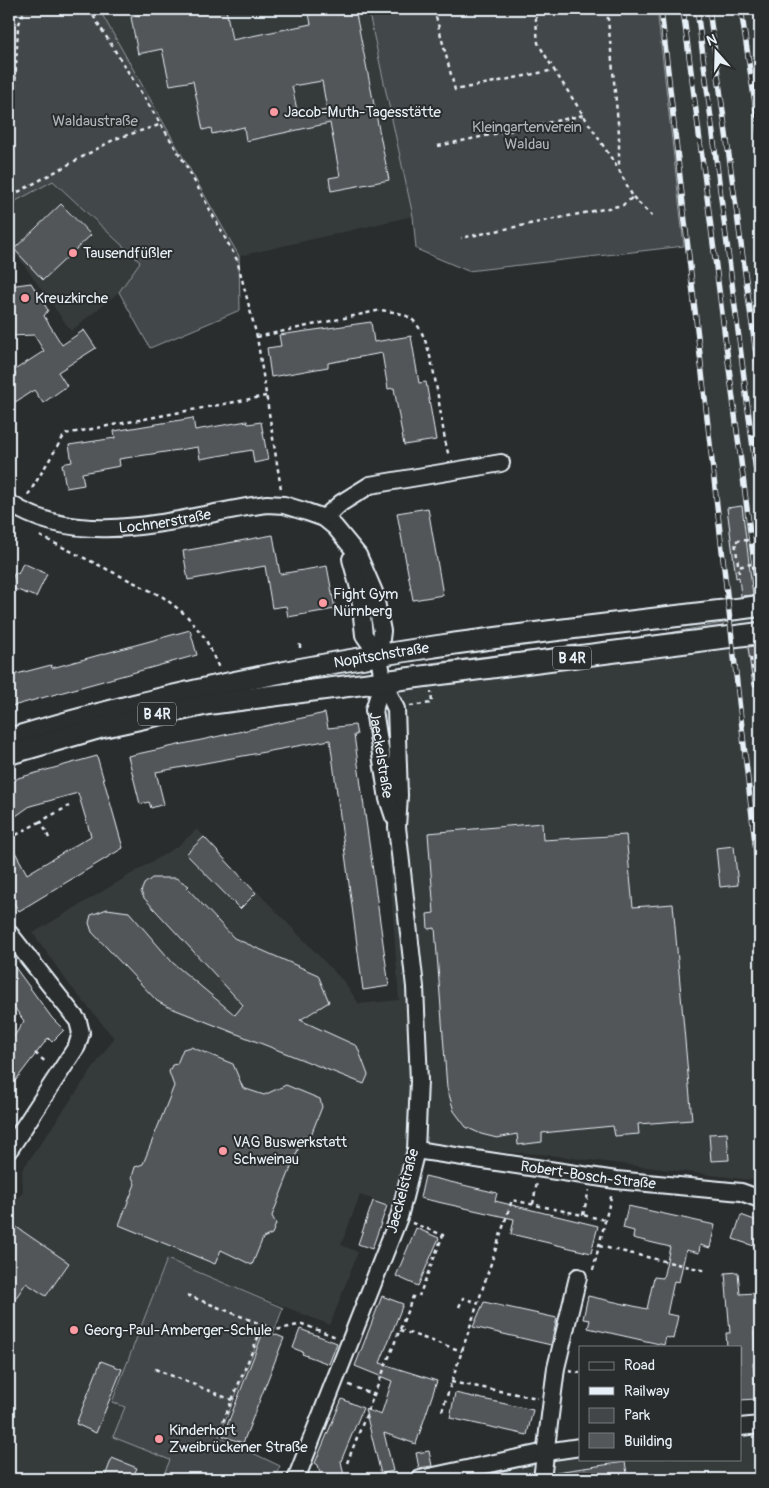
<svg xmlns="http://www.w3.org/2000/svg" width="769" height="1488" font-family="Pangolin,sans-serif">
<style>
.built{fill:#363a3b}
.green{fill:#424648;stroke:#959ca0}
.building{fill:#535759;stroke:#e8f1f8;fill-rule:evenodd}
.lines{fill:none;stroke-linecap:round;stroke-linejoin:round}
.minor-casing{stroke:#e8f1f8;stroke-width:20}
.major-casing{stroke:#e8f1f8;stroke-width:24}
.path{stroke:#e8f1f8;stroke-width:2.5;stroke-dasharray:4 4;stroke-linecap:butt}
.minor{stroke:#2a2d2e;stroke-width:16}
.major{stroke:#2a2d2e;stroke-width:20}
.rail-casing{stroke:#e8f1f8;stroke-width:5.5}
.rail{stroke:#2a2d2e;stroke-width:4;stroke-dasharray:11;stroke-linecap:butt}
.poi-dot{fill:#ff9aa2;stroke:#2a2d2e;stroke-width:2}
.labels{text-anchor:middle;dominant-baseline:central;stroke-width:4;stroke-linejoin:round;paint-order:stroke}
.shield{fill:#2a2d2e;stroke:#afb6bb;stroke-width:1}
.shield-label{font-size:14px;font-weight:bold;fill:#e8f1f8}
.poi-label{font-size:15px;fill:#e8f1f8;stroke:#2a2d2e;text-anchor:start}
.park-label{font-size:15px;fill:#aeb5ba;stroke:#2a2d2e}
.street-label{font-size:15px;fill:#e8f1f8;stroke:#2a2d2e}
</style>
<rect width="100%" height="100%" fill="#2a2d2e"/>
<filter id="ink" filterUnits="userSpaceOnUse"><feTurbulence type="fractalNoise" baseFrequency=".02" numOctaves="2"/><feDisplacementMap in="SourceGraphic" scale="10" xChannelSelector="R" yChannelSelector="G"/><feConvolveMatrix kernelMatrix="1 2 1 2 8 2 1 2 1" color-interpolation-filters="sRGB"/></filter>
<g filter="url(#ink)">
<g class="built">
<polygon points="99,9 368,9 413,216 239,256"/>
<polygon points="657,9 760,9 760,1181 540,1154 413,1147 398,1208 360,1195 341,1245 358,1252 330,1325 166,1259 112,1402 219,1437 280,1466 275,1479 9,1479 9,1208 23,1192 22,1170 114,1038 68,983 33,933 178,846 197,829 345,983 359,1004 399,1000 376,682 730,636"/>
<polygon points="53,181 141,262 119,292 71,331 9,244 9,229 14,202"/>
<polygon points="760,1429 760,1479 425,1479 580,1451 580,1459 740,1459 740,1432"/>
</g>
<g class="green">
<polygon points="9,9 99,9 239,256 240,310 150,348 119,292 140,262 53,181 14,202 9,200"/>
<polygon points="368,9 657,9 684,246 468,271 416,249 413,216"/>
<polygon points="723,623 724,632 431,669 430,663 647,637"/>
<polygon points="167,1259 283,1308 274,1332 263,1328 219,1437 280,1466 274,1479 162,1479 170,1460 113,1437 125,1407 112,1402"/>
</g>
<g class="building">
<path d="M169,9H226L232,40L311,24L308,9H355L389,180L331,191L329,178L340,176L330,123L246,141L244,127L212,134L211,128L203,130L193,81L170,85L162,49L138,54L131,17ZM322,81L327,110L298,115L292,86Z"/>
<polygon points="61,204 91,235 43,280 14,249"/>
<polygon points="31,283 48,310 44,316 62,345 84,330 96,348 58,372 67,386 43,403 34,390 9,406 9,378 16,374 13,371 44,351 34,335 9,336 9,286"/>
<polygon points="371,322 374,342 411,336 419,383 426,382 436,440 404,445 394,388 388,389 382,353 328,363 328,367 271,377 267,348 281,346 279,335"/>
<polygon points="193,418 195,430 247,421 248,424 261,422 268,460 254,463 252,450 200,459 198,447 119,459 120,466 82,473 84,485 66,488 62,464 72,462 69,445 115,438 114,431"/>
<polygon points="742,506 753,595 741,596 739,577 736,578 727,508"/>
<polygon points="428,508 443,595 413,600 397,513"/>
<polygon points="273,535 280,574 327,566 335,609 288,617 286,606 272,608 265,566 188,580 183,551"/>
<polygon points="23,563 47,574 36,597 9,587 15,572 18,574"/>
<polygon points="190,630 197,655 9,707 9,676 51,665 52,668"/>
<polygon points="760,645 760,685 753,686 748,647"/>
<polygon points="325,713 328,728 355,725 357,735 354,735 389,986 363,990 330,740 156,772 164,804 151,808 149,802 140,804 128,756"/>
<polygon points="97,756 123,848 19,911 9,896 9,841 27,874 91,836 78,793 30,806 9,821 9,785 18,778"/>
<polygon points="542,823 543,840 626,835 633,907 673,904 692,1120 638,1124 639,1134 615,1136 613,1126 542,1133 542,1142 518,1145 517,1134 497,1138 481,1134 466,1127 454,1111 447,1088 435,928 428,929 427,914 434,913 428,833"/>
<polygon points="204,837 256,893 240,909 186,854"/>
<polygon points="734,846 738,885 720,887 716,848"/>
<polygon points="152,878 176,878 189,886 187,888 234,938 318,975 329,1002 300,1020 357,1046 368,1075 364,1084 166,1006 157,1001 92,932 89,923 91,915 107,909 129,912 173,963 235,1015 243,1005 144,898 141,892 144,884"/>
<polygon points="9,959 52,1018 64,1030 52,1042 48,1038 9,1089 9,1044 24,1021 9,1000"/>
<polygon points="191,1047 233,1064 243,1088 264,1095 286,1085 320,1099 322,1107 311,1135 303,1137 272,1216 276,1224 272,1234 263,1238 252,1265 221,1250 215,1264 119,1225 135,1184 132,1177 135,1167 143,1164 174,1086 169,1072 172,1065 177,1064 183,1049"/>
<polygon points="727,1133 729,1160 711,1161 709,1134"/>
<polygon points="425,1176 497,1193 495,1201 598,1226 591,1253 511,1234 514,1219 420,1198"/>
<polygon points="373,1201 387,1206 372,1249 358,1244"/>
<polygon points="628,1206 715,1225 710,1248 700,1245 699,1253 686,1250 679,1282 674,1281 667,1314 678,1316 673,1339 666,1337 664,1345 588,1328 590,1320 583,1319 588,1296 647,1309 654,1277 663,1278 670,1247 633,1238 634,1231 623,1228"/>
<polygon points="741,1215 760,1222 760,1237 757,1247 733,1239"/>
<polygon points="9,1222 69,1263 46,1296 26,1283 9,1308"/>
<polygon points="416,1228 439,1238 418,1286 396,1276"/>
<polygon points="738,1272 740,1294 754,1293 757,1332 754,1332 756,1363 753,1363 756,1399 740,1400 740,1347 727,1347 726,1333 730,1333 725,1273"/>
<polygon points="382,1296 403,1304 380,1363 437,1381 416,1444 384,1433 393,1471 381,1474 365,1409 381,1415 392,1381 355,1366"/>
<polygon points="484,1302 557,1318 551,1345 473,1327"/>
<polygon points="300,1329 337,1343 329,1364 302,1354 303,1352 293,1348"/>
<polygon points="264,1330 284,1338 243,1443 223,1436"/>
<polygon points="101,1361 122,1369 96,1433 76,1424"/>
<polygon points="455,1393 533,1410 527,1435 450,1418"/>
<polygon points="342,1399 363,1408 341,1461 344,1476 322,1479 318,1465 315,1463"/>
<polygon points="429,1451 432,1466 419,1468 416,1453"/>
<polygon points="112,1458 137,1468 132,1479 104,1479"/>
<polygon points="625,1462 628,1479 557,1479 556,1472"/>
</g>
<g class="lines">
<defs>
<g id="minor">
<path id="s1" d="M9,503C85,553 184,515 267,504L284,505L307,512L324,518L335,527L358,555L374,592L382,631L379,656L383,681L396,709L399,795L397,827L415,987L419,1081L416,1150L399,1217L296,1479"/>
<polyline points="324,518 341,503 370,485 501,463"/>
<polyline points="351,559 359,588 364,635 379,656"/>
<path id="s2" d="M383,681L374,710L388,799L394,817"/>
<polyline points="9,933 78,1021 81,1033 77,1046 9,1150"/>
<path id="s3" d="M416,1150L616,1180L741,1192L760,1199"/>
<polyline points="740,1427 760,1425"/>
<polyline points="420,1479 546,1452 580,1447"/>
<polyline points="542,1479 556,1368 578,1277"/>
</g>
<g id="major">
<path id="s4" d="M9,739C145,698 285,669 425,648C536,631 649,620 760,606"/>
<polyline points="9,754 103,727 208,704 760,633"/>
</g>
</defs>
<use href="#minor" class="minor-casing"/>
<use href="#major" class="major-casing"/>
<g class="path">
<polyline points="89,9 183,160 237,260 257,337 281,489"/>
<polyline points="434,9 455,90 554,70 619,170 633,197 623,205 461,238"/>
<polyline points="535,9 538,43 554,70"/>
<polyline points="607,9 619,133 619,168"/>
<polyline points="438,146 584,115"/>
<polyline points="11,196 115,139 159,125"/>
<polyline points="633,197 652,216"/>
<polyline points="9,208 18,26 25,9"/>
<path d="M257,337L381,310C391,312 401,312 410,318C436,334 439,426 449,456"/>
<polyline points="28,495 65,434 266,396"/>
<polyline points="40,536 163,597 186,615 205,638 219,668"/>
<polyline points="738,564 735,541 748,540"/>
<polyline points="739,573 738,567 751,564"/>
<polyline points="300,644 300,648"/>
<polyline points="751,658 755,686 760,685"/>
<polyline points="410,706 432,703 431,692"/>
<polyline points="49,838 41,821 69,806"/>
<polyline points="9,839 41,821"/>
<polyline points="9,1035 10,1033 14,1037"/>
<polyline points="35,1053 47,1063"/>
<polyline points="533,1204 537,1182"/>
<polyline points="583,1215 589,1190"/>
<polyline points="412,1223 443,1235 419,1296"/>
<polyline points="599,1246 707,1271"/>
<polyline points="593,1270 612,1193"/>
<polyline points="187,1295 263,1325"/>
<polyline points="459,1307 463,1298 478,1303"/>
<polyline points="400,1330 462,1351"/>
<polyline points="155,1369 232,1400"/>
<polyline points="569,1371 580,1373"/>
<polyline points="451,1382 538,1398"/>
<polyline points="349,1385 374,1395"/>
<polyline points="442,1411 512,1200 606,1220"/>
<polyline points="220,1429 263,1325 276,1330 302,1324 336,1337"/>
<polyline points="347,1463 414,1294"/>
</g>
<use href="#minor" class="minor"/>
<use href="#major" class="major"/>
<defs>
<g id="rail">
<polyline points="661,9 760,887"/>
<polyline points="683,9 760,610"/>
<polyline points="697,9 760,503"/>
<polyline points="709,9 760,383"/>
<polyline points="741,9 760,137"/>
</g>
</defs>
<use href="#rail" class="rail-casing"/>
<use href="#rail" class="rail"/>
</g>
</g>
<g class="poi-dot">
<circle cx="274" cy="112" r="5"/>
<circle cx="73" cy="253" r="5"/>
<circle cx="25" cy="298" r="5"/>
<circle cx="323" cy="603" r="5"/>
<circle cx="223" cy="1151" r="5"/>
<circle cx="74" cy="1330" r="5"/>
<circle cx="159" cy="1439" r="5"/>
</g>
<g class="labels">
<g class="shield">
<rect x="553" y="646.5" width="38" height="23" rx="4"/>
<rect x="138" y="702.5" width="38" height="23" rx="4"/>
</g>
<g class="shield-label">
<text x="572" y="658">B 4R</text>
<text x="157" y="714">B 4R</text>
</g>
<g class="poi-label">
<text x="284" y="112">Jacob-Muth-Tagesstätte</text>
<text x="83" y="253">Tausendfüßler</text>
<text x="35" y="298">Kreuzkirche</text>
<text x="333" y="594">Fight Gym<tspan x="333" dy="17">Nürnberg</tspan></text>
<text x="233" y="1142">VAG Buswerkstatt<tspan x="233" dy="17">Schweinau</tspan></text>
<text x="84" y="1330">Georg-Paul-Amberger-Schule</text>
<text x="169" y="1430">Kinderhort<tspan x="169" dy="17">Zweibrückener Straße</tspan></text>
</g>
<g class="park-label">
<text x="95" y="121">Waldaustraße</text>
<text x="527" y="127">Kleingartenverein<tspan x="527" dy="17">Waldau</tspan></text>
</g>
<g class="street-label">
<text stroke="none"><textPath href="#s1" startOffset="161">Lochnerstraße</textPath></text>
<text stroke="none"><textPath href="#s4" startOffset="382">Nopitschstraße</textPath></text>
<text stroke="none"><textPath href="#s2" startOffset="76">Jaeckelstraße</textPath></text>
<text stroke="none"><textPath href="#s3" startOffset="174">Robert-Bosch-Straße</textPath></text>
<text transform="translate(403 1191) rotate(-75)">Jaeckelstraße</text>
</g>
</g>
<rect width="769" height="1488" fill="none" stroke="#2a2d2e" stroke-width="30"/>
<rect x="15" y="15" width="739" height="1458" fill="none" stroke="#e8f1f8" stroke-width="2" filter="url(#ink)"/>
<rect x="579" y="1346" width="162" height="115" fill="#2a2d2e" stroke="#767b7f"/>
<rect x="589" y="1362" width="25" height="8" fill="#2a2d2e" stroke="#767b7f"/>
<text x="624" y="1370" font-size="15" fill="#e8f1f8">Road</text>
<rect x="589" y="1387" width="25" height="8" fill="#e8f1f8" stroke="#767b7f"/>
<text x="624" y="1396" font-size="15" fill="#e8f1f8">Railway</text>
<rect x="589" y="1408" width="25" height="15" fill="#424648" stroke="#767b7f"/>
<text x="624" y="1420" font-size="15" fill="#e8f1f8">Park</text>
<rect x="589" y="1433" width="25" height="15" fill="#535759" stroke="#767b7f"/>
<text x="624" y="1446" font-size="15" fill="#e8f1f8">Building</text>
<g transform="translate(716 52) rotate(340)" stroke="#2a2d2e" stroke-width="4" paint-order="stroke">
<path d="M0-4L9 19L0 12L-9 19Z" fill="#e8f1f8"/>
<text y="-8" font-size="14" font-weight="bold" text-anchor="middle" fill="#e8f1f8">N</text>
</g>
</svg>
